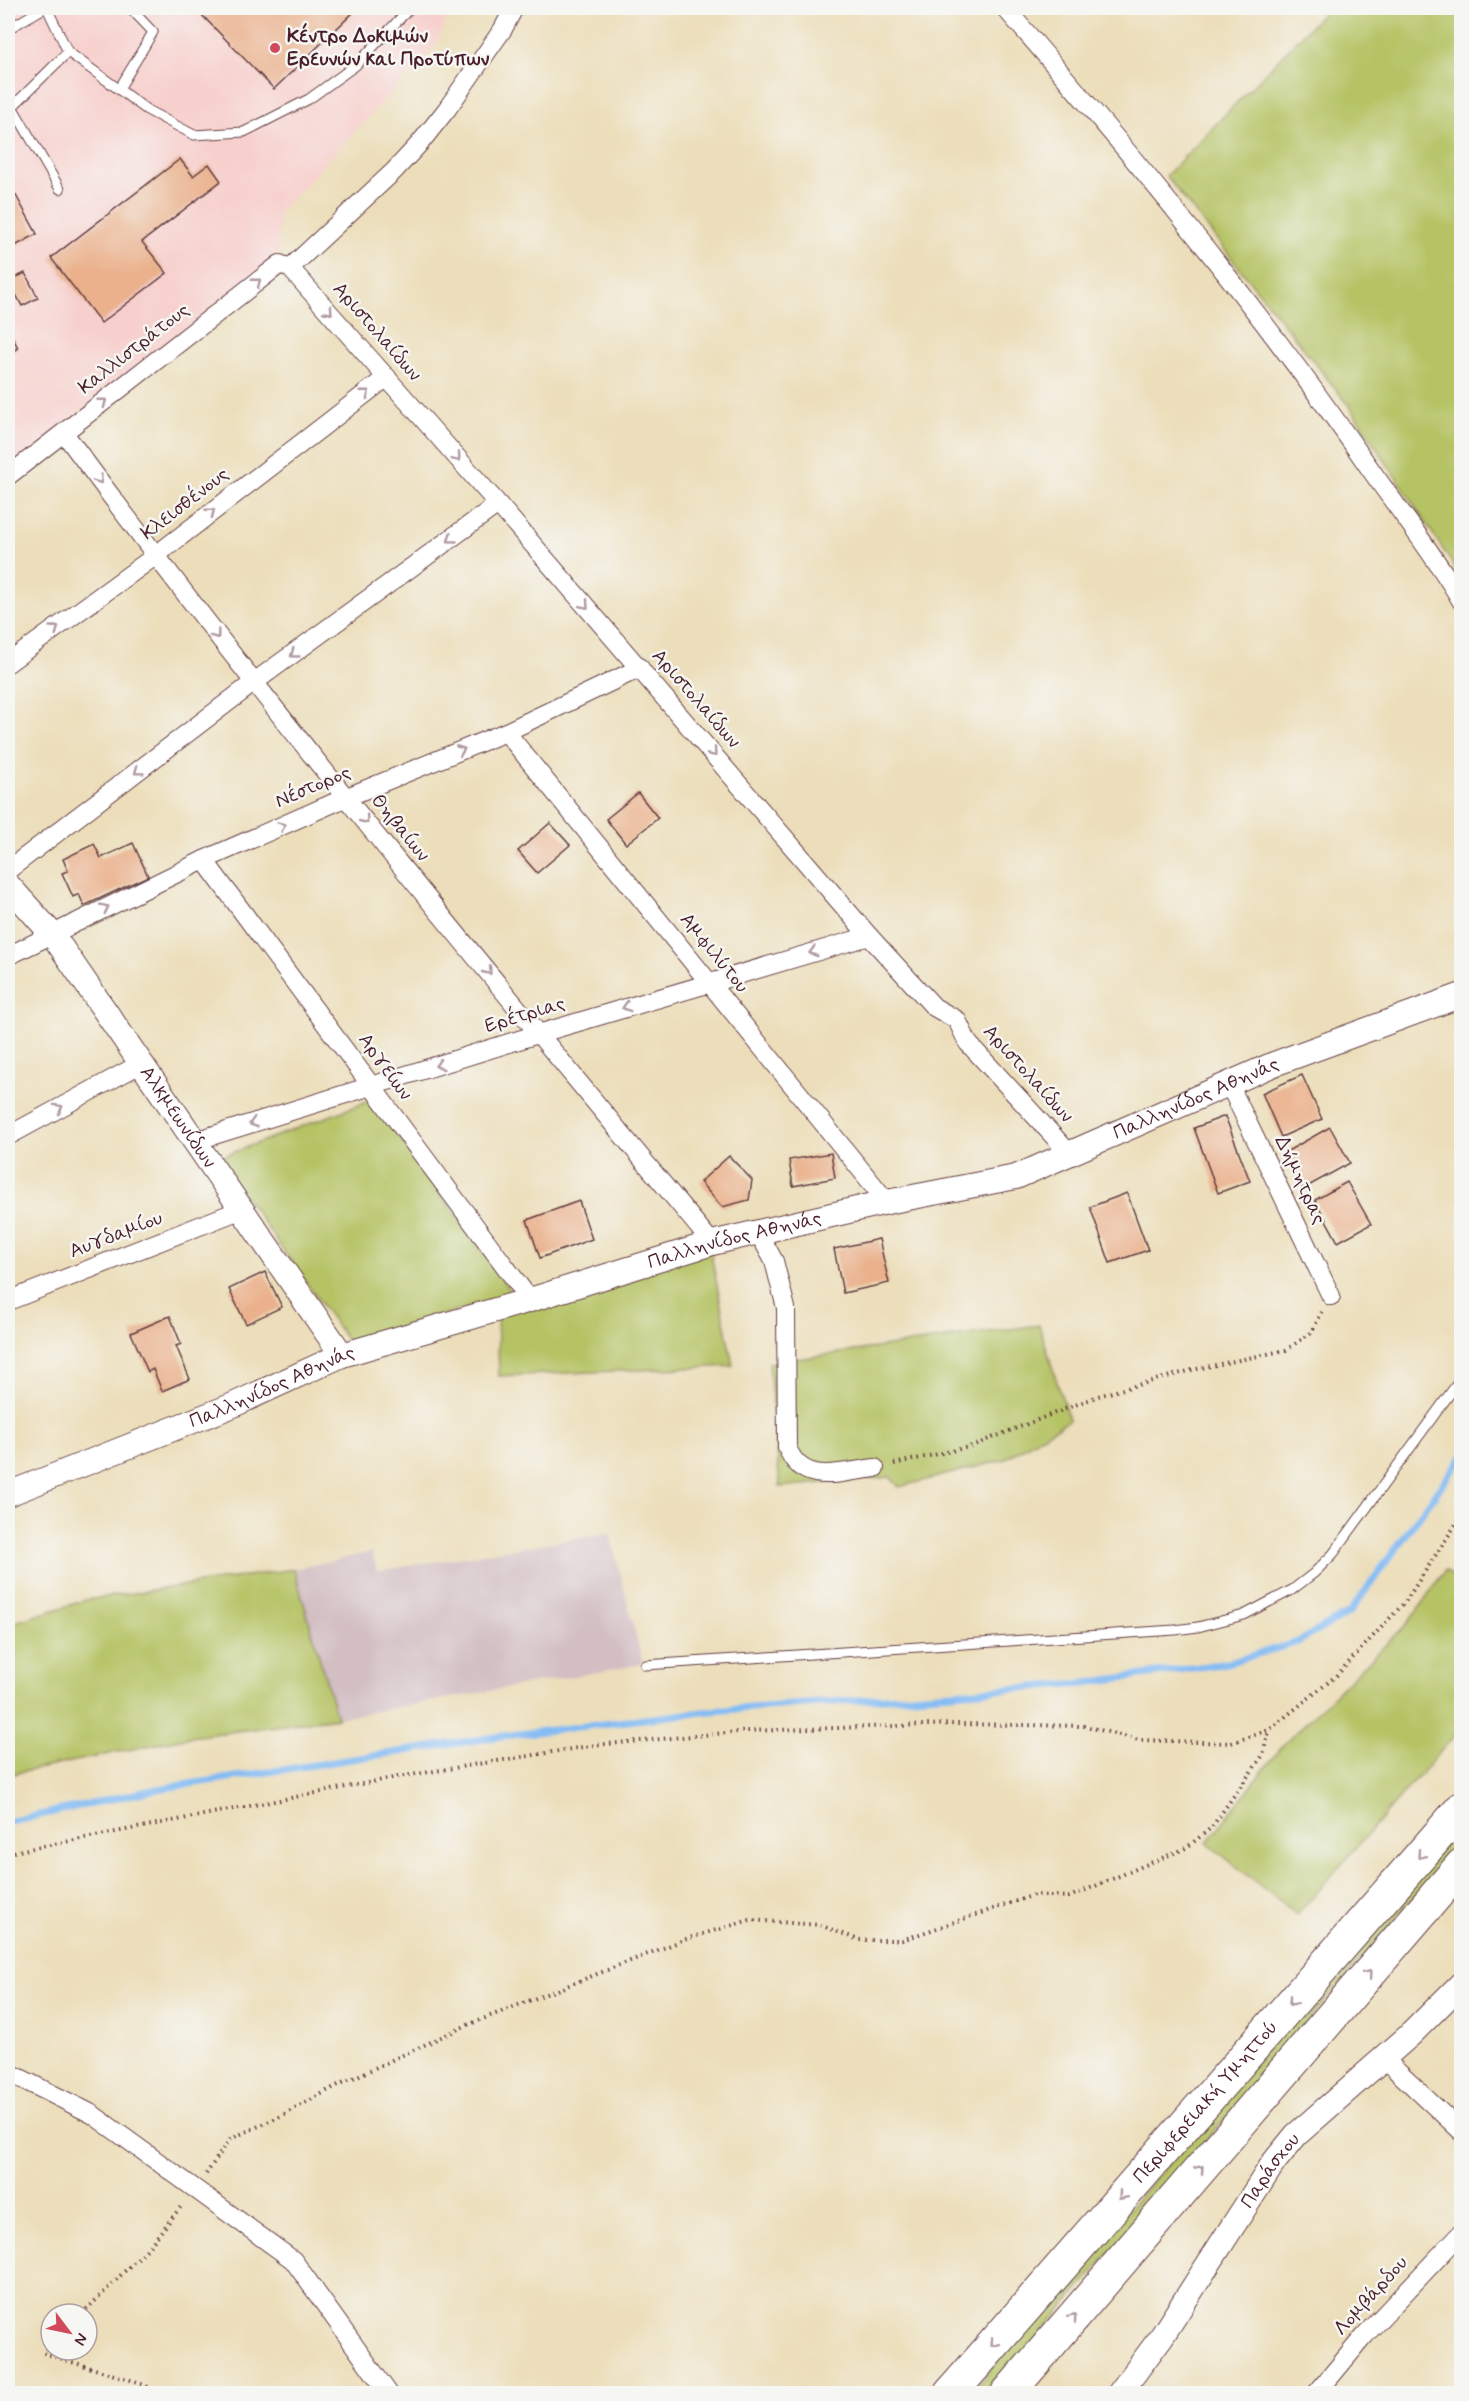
<svg xmlns="http://www.w3.org/2000/svg" width="1469" height="2401" font-family="Mynerve,sans-serif">
<style>
.built{fill:#f7d0cd}
.industrial{fill:#d2bec3}
.green{fill:#b5c365;stroke:#807148;stroke-width:1.5}
.lines{fill:none;stroke-linecap:round;stroke-linejoin:round}
.stream{stroke:#84bcf4;stroke-width:7}
.building{fill:#eab18c}
.service-casing{stroke:#623c40;stroke-width:11}
.minor-casing{stroke:#623c40;stroke-width:20}
.tertiary-casing{stroke:#623c40;stroke-width:26}
.motorway-casing{stroke:#623c40;stroke-width:35}
.path{stroke:#623c40;stroke-width:4;stroke-dasharray:1.5 4.5;stroke-linecap:butt}
.service{stroke:#fff;stroke-width:9}
.minor{stroke:#fff;stroke-width:18}
.tertiary{stroke:#fff;stroke-width:24}
.motorway{stroke:#fff;stroke-width:33}
.oneway{stroke:#ae9aa0}
.poi-dot{fill:#d1495b;stroke:#f6f6f2;stroke-width:2}
.labels{text-anchor:middle;dominant-baseline:central;stroke-width:5;stroke-linejoin:round;paint-order:stroke}
.poi-label{font-size:20px;font-weight:bold;fill:#4a1f2b;stroke:#f6f6f2;text-anchor:start}
.street-label{font-size:20px;fill:#4a1f2b;stroke:#f6f6f2}
</style>
<rect width="100%" height="100%" fill="#f6f6f2"/>
<filter id="ink" filterUnits="userSpaceOnUse"><feTurbulence type="fractalNoise" baseFrequency=".0167" numOctaves="2"/><feDisplacementMap in="SourceGraphic" scale="12" xChannelSelector="R" yChannelSelector="G"/><feConvolveMatrix kernelMatrix="1 2 1 2 8 2 1 2 1" color-interpolation-filters="sRGB"/></filter>
<filter id="wash" filterUnits="userSpaceOnUse"><feTurbulence type="fractalNoise" baseFrequency=".008" numOctaves="4" result="noise"/><feDisplacementMap in="SourceGraphic" scale="24" xChannelSelector="R" yChannelSelector="G"/><feGaussianBlur stdDeviation="1.35" result="paint"/><feColorMatrix in="noise" values="0 0 0 0 0 0 0 0 0 0 0 0 0 0 0 0 0 1.4 0 .05"/><feComposite in="paint" operator="in"/></filter>
<g filter="url(#wash)">
<rect width="100%" height="100%" fill="#ecdeba"/>
<polygon class="built" points="8,8 450,8 437,44 279,213 278,258 8,469"/>
<polygon class="industrial" points="610,1533 643,1664 337,1718 294,1569 372,1552 377,1571"/>
<g class="green">
<polygon points="1328,8 1461,8 1461,577 1350,407 1166,176"/>
<polygon points="372,1100 514,1295 348,1342 218,1158"/>
<polygon points="710,1250 733,1366 499,1376 497,1315"/>
<polygon points="1039,1325 1069,1420 1003,1460 899,1487 890,1477 780,1487 769,1363"/>
<polygon points="294,1569 337,1718 190,1737 8,1775 8,1624 86,1600"/>
<polygon points="1445,1570 1461,1583 1461,1728 1297,1915 1207,1843 1282,1746 1409,1622"/>
<polygon points="1461,1823 1461,1842 990,2393 970,2394"/>
</g>
<g class="lines">
<polyline class="stream" points="8,1822 157,1789 502,1736 711,1711 1085,1683 1228,1663 1298,1642 1350,1612 1462,1457"/>
</g>
<g id="blocks">
<g class="building">
<polygon points="195,8 358,8 274,89"/>
<polygon points="180,159 193,176 209,164 221,181 142,242 167,273 101,323 51,258"/>
<polygon points="8,181 37,234 8,250"/>
<polygon points="25,273 38,298 22,306 9,281"/>
<polygon points="8,328 18,348 8,354"/>
<polygon points="638,793 658,818 626,844 606,819"/>
<polygon points="550,823 570,845 537,873 518,851"/>
<polygon points="133,843 148,876 84,906 79,894 73,897 62,873 68,871 63,859 94,844 101,858"/>
<polygon points="1302,1075 1322,1119 1281,1137 1262,1093"/>
<polygon points="1225,1116 1250,1181 1218,1193 1194,1128"/>
<polygon points="1330,1127 1350,1163 1303,1189 1284,1153"/>
<polygon points="831,1153 835,1178 793,1186 789,1160"/>
<polygon points="729,1156 752,1180 749,1200 722,1207 700,1182"/>
<polygon points="1347,1182 1371,1224 1338,1242 1315,1200"/>
<polygon points="1127,1193 1148,1250 1110,1263 1090,1207"/>
<polygon points="579,1201 592,1239 540,1258 527,1220"/>
<polygon points="879,1239 889,1283 843,1293 834,1249"/>
<polygon points="265,1272 282,1307 246,1324 229,1289"/>
<polygon points="170,1316 181,1344 176,1346 190,1379 162,1391 153,1369 148,1372 131,1333"/>
</g>
</g>
</g>
<g filter="url(#ink)">
<use href="#blocks" fill-opacity="0" stroke="#623c40" stroke-width="1.5"/>
<g class="lines">
<defs>
<g id="service">
<polyline points="47,8 68,52 147,110 194,135 244,132 309,99 356,65 410,8"/>
<polyline points="8,29 44,8"/>
<polyline points="119,89 153,32 130,8"/>
<polyline points="13,108 60,189"/>
<polyline points="8,111 68,52"/>
<polyline points="645,1665 1175,1630 1198,1627 1244,1615 1292,1590 1314,1573 1333,1554 1462,1377"/>
</g>
<g id="minor">
<path d="M1005,8C1131,153 1253,301 1364,460C1396,507 1434,553 1462,602"/>
<polyline points="290,268 394,171 420,143 447,109 503,29 514,8"/>
<path d="M64,433C269,711 491,977 712,1243"/>
<polyline points="8,476 280,264 290,268 498,504 869,936 934,1007 957,1020 968,1043 1070,1154"/>
<polyline points="8,663 155,556 387,377"/>
<polyline points="506,732 887,1202"/>
<polyline points="204,860 530,1300"/>
<polyline points="8,870 253,683 498,504"/>
<polyline points="8,956 204,860 347,797 506,732 640,668"/>
<polyline points="1229,1084 1331,1296"/>
<polyline points="8,1136 142,1063"/>
<polyline points="195,1141 538,1034 869,936"/>
<path d="M758,1232L774,1261L786,1308L787,1447C802,1487 840,1472 875,1468"/>
<polyline points="8,1301 240,1210"/>
<polyline points="1384,2059 1462,2132"/>
<polyline points="8,2072 92,2114 293,2260 389,2394"/>
<polyline points="1316,2394 1365,2335 1462,2232"/>
</g>
<g id="tertiary">
<path id="s1" d="M8,885L52,934L342,1355"/>
<path id="s2" d="M8,1494L231,1406L342,1355L530,1300L712,1243L887,1202L1016,1177L1274,1064L1462,995"/>
<path id="s3" d="M1119,2394L1162,2336L1274,2162L1296,2135L1410,2035L1462,1983"/>
</g>
<g id="motorway">
<path id="s4" d="M950,2394L1462,1808"/>
<polyline points="1007,2394 1462,1865"/>
</g>
</defs>
<use href="#service" class="service-casing"/>
<use href="#minor" class="minor-casing"/>
<use href="#tertiary" class="tertiary-casing"/>
<use href="#motorway" class="motorway-casing"/>
<g class="path">
<polyline points="894,1464 969,1447 1098,1396 1192,1370 1286,1350 1311,1333 1322,1312"/>
<polyline points="8,1853 398,1777 596,1745 747,1731 956,1724 1085,1726 1139,1740 1231,1743 1269,1730 1336,1676 1405,1602 1462,1515"/>
<polyline points="206,2174 230,2139 281,2116 336,2086 465,2026 686,1939 750,1920 820,1925 859,1940 902,1940 1034,1895 1069,1897 1186,1848 1211,1828 1263,1755 1269,1731"/>
<polyline points="82,2314 148,2248 183,2204"/>
<polyline points="51,2345 43,2353 137,2382 164,2394"/>
</g>
<use href="#service" class="service"/>
<use href="#minor" class="minor"/>
<use href="#tertiary" class="tertiary"/>
<use href="#motorway" class="motorway"/>
</g>
<defs><path id="oneway-chevron" d="M-2-3.5L2.5 0L-2 3.5" fill="none" stroke-width="1.6" stroke-linecap="round" stroke-linejoin="round" transform="scale(1.5)"/></defs>
<g class="oneway">
<use href="#oneway-chevron" transform="translate(257 282) rotate(-38)"/>
<use href="#oneway-chevron" transform="translate(329 311) rotate(48)"/>
<use href="#oneway-chevron" transform="translate(366 393) rotate(-38)"/>
<use href="#oneway-chevron" transform="translate(103 402) rotate(-38)"/>
<use href="#oneway-chevron" transform="translate(457 458) rotate(49)"/>
<use href="#oneway-chevron" transform="translate(99 480) rotate(54)"/>
<use href="#oneway-chevron" transform="translate(211 512) rotate(-38)"/>
<use href="#oneway-chevron" transform="translate(451 539) rotate(144)"/>
<use href="#oneway-chevron" transform="translate(585 605) rotate(49)"/>
<use href="#oneway-chevron" transform="translate(55 629) rotate(-36)"/>
<use href="#oneway-chevron" transform="translate(216 635) rotate(52)"/>
<use href="#oneway-chevron" transform="translate(294 654) rotate(144)"/>
<use href="#oneway-chevron" transform="translate(461 750) rotate(-22)"/>
<use href="#oneway-chevron" transform="translate(713 753) rotate(49)"/>
<use href="#oneway-chevron" transform="translate(138 771) rotate(143)"/>
<use href="#oneway-chevron" transform="translate(365 820) rotate(51)"/>
<use href="#oneway-chevron" transform="translate(282 826) rotate(-24)"/>
<use href="#oneway-chevron" transform="translate(105 908) rotate(-26)"/>
<use href="#oneway-chevron" transform="translate(813 952) rotate(164)"/>
<use href="#oneway-chevron" transform="translate(488 971) rotate(51)"/>
<use href="#oneway-chevron" transform="translate(626 1007) rotate(163)"/>
<use href="#oneway-chevron" transform="translate(439 1065) rotate(162)"/>
<use href="#oneway-chevron" transform="translate(59 1108) rotate(-29)"/>
<use href="#oneway-chevron" transform="translate(253 1123) rotate(163)"/>
<use href="#oneway-chevron" transform="translate(1421 1855) rotate(131)"/>
<use href="#oneway-chevron" transform="translate(1368 1974) rotate(-49)"/>
<use href="#oneway-chevron" transform="translate(1292 2002) rotate(131)"/>
<use href="#oneway-chevron" transform="translate(1200 2169) rotate(-49)"/>
<use href="#oneway-chevron" transform="translate(1122 2196) rotate(131)"/>
<use href="#oneway-chevron" transform="translate(1073 2317) rotate(-49)"/>
<use href="#oneway-chevron" transform="translate(994 2343) rotate(131)"/>
</g>
</g>
<circle class="poi-dot" cx="275" cy="48" r="6"/>
<g class="labels">
<g class="poi-label">
<text x="287" y="36">Κέντρο Δοκιμών<tspan x="287" dy="23">Ερευνών και Προτύπων</tspan></text>
</g>
<g class="street-label">
<text transform="translate(377 332) rotate(49)">Αριστολαίδων</text>
<text transform="translate(134 349) rotate(-38)">Καλλιστράτους</text>
<text transform="translate(185 504) rotate(-38)">Κλεισθένους</text>
<text transform="translate(696 699) rotate(49)">Αριστολαίδων</text>
<text transform="translate(313 787) rotate(-23)">Νέστορος</text>
<text transform="translate(400 828) rotate(51)">Θηβαίων</text>
<text transform="translate(714 953) rotate(51)">Αμφιλύτου</text>
<text transform="translate(525 1015) rotate(-17)">Ερέτριας</text>
<text transform="translate(385 1067) rotate(54)">Αργείων</text>
<text transform="translate(1028 1074) rotate(48)">Αριστολαίδων</text>
<text stroke="none"><textPath href="#s2" startOffset="1256">Παλληνίδος Αθηνάς</textPath></text>
<text stroke="none"><textPath href="#s1" startOffset="288">Αλκμεωνίδων</textPath></text>
<text transform="translate(1300 1180) rotate(65)">Δήμητρας</text>
<text transform="translate(116 1235) rotate(-21)">Αυγδαμίου</text>
<text stroke="none"><textPath href="#s2" startOffset="771">Παλληνίδος Αθηνάς</textPath></text>
<text stroke="none"><textPath href="#s2" startOffset="285">Παλληνίδος Αθηνάς</textPath></text>
<text stroke="none"><textPath href="#s4" startOffset="388">Περιφερειακή Υμηττού</textPath></text>
<text stroke="none"><textPath href="#s3" startOffset="270">Παράσχου</textPath></text>
<text transform="translate(1371 2296) rotate(-48)">Λομβάρδου</text>
</g>
</g>
<rect width="1469" height="2401" fill="none" stroke="#f6f6f2" stroke-width="30"/>
<g transform="translate(69 2332) rotate(122)"><circle r="28" fill="#f6f6f2" stroke="#b1a0a2" stroke-width="1.5"/>
<path d="M0-4.5L10 22L0 15L-10 22Z" fill="#d1495b"/>
<text y="-9" font-size="16" font-weight="bold" text-anchor="middle" fill="#4a1f2b">N</text>
</g>
</svg>
